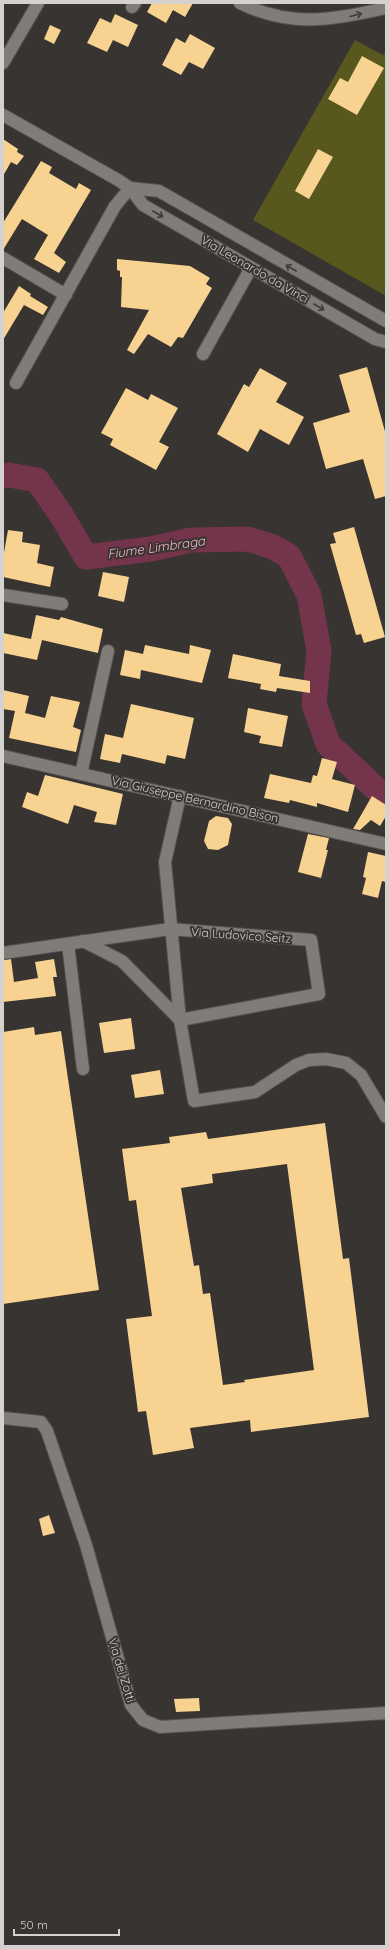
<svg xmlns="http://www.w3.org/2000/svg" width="389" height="1949" font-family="Quicksand,sans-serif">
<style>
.green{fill:#58571e}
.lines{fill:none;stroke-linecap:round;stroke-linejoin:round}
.river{stroke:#74344b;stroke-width:25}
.building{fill:#f8d290;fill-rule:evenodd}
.minor-casing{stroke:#565250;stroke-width:14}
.minor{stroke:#817c78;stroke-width:12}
.oneway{stroke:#3f3b38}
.labels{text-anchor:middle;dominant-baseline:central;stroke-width:4;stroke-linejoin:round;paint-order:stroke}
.street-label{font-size:12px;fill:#d4d1cf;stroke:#383431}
.water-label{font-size:13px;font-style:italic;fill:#f4b8ca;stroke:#383431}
</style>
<rect width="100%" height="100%" fill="#383431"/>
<polygon class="green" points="355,40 383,55 386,51 386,296 253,220"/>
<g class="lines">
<polyline class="river" points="3,476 9,475 37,480 62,516 86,557 151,549 191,540 248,539 273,547 289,556 309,595 319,651 314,704 328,744 386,798"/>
</g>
<g class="building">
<polygon points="152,3 193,3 185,17 173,10 166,23 147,12"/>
<polygon points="115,14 138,25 128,47 113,40 107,52 87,43 100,18 111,23"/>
<polygon points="50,25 61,30 54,44 44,39"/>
<polygon points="190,34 215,48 203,69 189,62 181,75 162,65 176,38 185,43"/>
<polygon points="362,56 384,68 357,115 328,99 340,78 348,82"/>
<polygon points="3,139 18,149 17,152 24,156 17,165 11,162 3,176"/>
<polygon points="318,149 333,157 309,199 295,191"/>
<polygon points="41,161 52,167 49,173 76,189 79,183 91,190 54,253 66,262 59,273 34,259 48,235 22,219 3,250 3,223"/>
<polygon points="117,259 190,266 210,278 206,284 212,288 183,338 178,337 171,347 148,334 134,354 127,350 149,310 121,307 122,277 120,277 120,271 117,270"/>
<polygon points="19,286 31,294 30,296 48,307 43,315 24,305 3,340 3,313"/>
<polygon points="367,367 386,435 386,496 375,499 363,459 326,469 313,423 350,412 339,375"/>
<polygon points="260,368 287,383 276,402 304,417 289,445 260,429 248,452 217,434 244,384 249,387"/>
<polygon points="126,388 148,400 151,394 178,408 159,442 169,447 156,470 110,445 113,439 101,433"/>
<polygon points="354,527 385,637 364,643 361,634 356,635 330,544 336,543 333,533"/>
<polygon points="8,530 23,532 22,542 40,545 37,563 54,567 50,587 3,577 3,558"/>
<polygon points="103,572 129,577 124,602 98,596"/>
<polygon points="36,615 59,620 61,617 103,629 98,653 42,640 37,660 3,653 3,633 31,639"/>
<polygon points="145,645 189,654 190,645 211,650 202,683 141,670 140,679 120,675 125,650 143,654"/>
<polygon points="233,654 281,664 279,676 310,681 310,693 277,688 276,692 260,689 261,684 228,678"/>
<polygon points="3,690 29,696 25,713 45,718 51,696 80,702 73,727 81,730 76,752 9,738 15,711 3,709"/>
<polygon points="131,704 194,718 185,759 167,755 165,764 122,754 120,763 100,759 105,734 123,738"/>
<polygon points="248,708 288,716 282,747 259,743 261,736 244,732"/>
<polygon points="322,758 337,762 332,779 355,785 348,812 317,803 317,807 290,800 289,803 264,798 270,774 311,783 313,775 317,776"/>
<polygon points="45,775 123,794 116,825 94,822 97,812 74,805 68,824 22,807 27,792 38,796"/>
<polygon points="372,796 386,805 386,816 380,826 371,820 360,830 353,829"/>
<polygon points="216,816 228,818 232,824 228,845 218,850 208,849 204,841 209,821"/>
<polygon points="308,834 329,838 326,850 328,850 321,878 298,872"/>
<polygon points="368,852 386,856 386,882 382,881 378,898 362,894 366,878 363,877"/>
<polygon points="11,959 14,982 38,978 35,962 54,959 57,977 53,977 56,996 3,1002 3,960"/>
<polygon points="131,1018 135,1049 104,1053 99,1023"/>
<polygon points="34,1027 35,1035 61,1031 99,1290 3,1304 3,1032"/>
<polygon points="160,1070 164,1094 135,1098 131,1075"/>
<path d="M325,1123L343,1259L349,1258L369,1417L251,1432L250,1420L190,1428L194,1448L153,1455L146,1411L138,1412L126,1319L152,1316L136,1200L129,1201L122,1149L170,1143L169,1137L206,1132L208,1139ZM287,1164L314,1370L244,1380L245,1382L223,1385L210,1293L203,1294L199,1265L194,1266L181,1188L213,1183L212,1174Z"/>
<polygon points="49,1515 55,1533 43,1536 39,1519"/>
<polygon points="199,1698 200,1711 176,1712 174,1699"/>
</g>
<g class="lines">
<defs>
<g id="minor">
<path d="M240,3C291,28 333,20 386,8"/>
<polyline points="132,7 135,3"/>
<polyline points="3,63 38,3"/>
<polyline points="3,115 118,180 130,188 143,205 375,339 386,342"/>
<polyline points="130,188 159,191 386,321"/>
<polyline points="3,258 66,295"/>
<polyline points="203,354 251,268"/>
<polyline points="16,383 115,206 130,188"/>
<polyline points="3,595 62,604"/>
<polyline points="3,756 386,844"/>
<polyline points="81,774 108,651"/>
<polyline points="180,796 165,862 180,1020 194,1101 255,1092 296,1065 309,1060 326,1059 346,1063 361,1075 386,1117"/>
<polyline points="83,941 122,961 180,1020"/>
<polyline points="68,944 83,1069"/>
<polyline points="3,953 170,929 311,940 319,994 180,1020"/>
<polyline points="3,1418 41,1422 47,1431 86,1545 131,1705 143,1720 160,1727 386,1713"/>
</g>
</defs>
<use href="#minor" class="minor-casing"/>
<use href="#minor" class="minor"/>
</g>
<defs><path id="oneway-shaft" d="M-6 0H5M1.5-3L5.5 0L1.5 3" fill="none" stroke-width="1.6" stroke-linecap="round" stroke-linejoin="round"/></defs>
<g class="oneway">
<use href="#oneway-shaft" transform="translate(356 15) rotate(-14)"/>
<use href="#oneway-shaft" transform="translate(158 214) rotate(30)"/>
<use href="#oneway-shaft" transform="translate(291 268) rotate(-150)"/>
<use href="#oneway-shaft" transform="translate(319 307) rotate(30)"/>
</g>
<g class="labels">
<g class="street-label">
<text transform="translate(255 269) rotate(30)">Via Leonardo da Vinci</text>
<text transform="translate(195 799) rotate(13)">Via Giuseppe Bernardino Bison</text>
<text transform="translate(241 935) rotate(4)">Via Ludovico Seitz</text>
<text transform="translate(122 1670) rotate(73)">Via dei Zotti</text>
</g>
<g class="water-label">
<text transform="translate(156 547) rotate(-8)">Fiume Limbraga</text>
</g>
</g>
<rect width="389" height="1949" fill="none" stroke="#d4d1cf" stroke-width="8"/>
<path d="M14 1929v6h105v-6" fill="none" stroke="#d4d1cf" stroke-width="2"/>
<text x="20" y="1929" font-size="12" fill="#d4d1cf" stroke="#383431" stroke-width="3" paint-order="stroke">50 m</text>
</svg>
